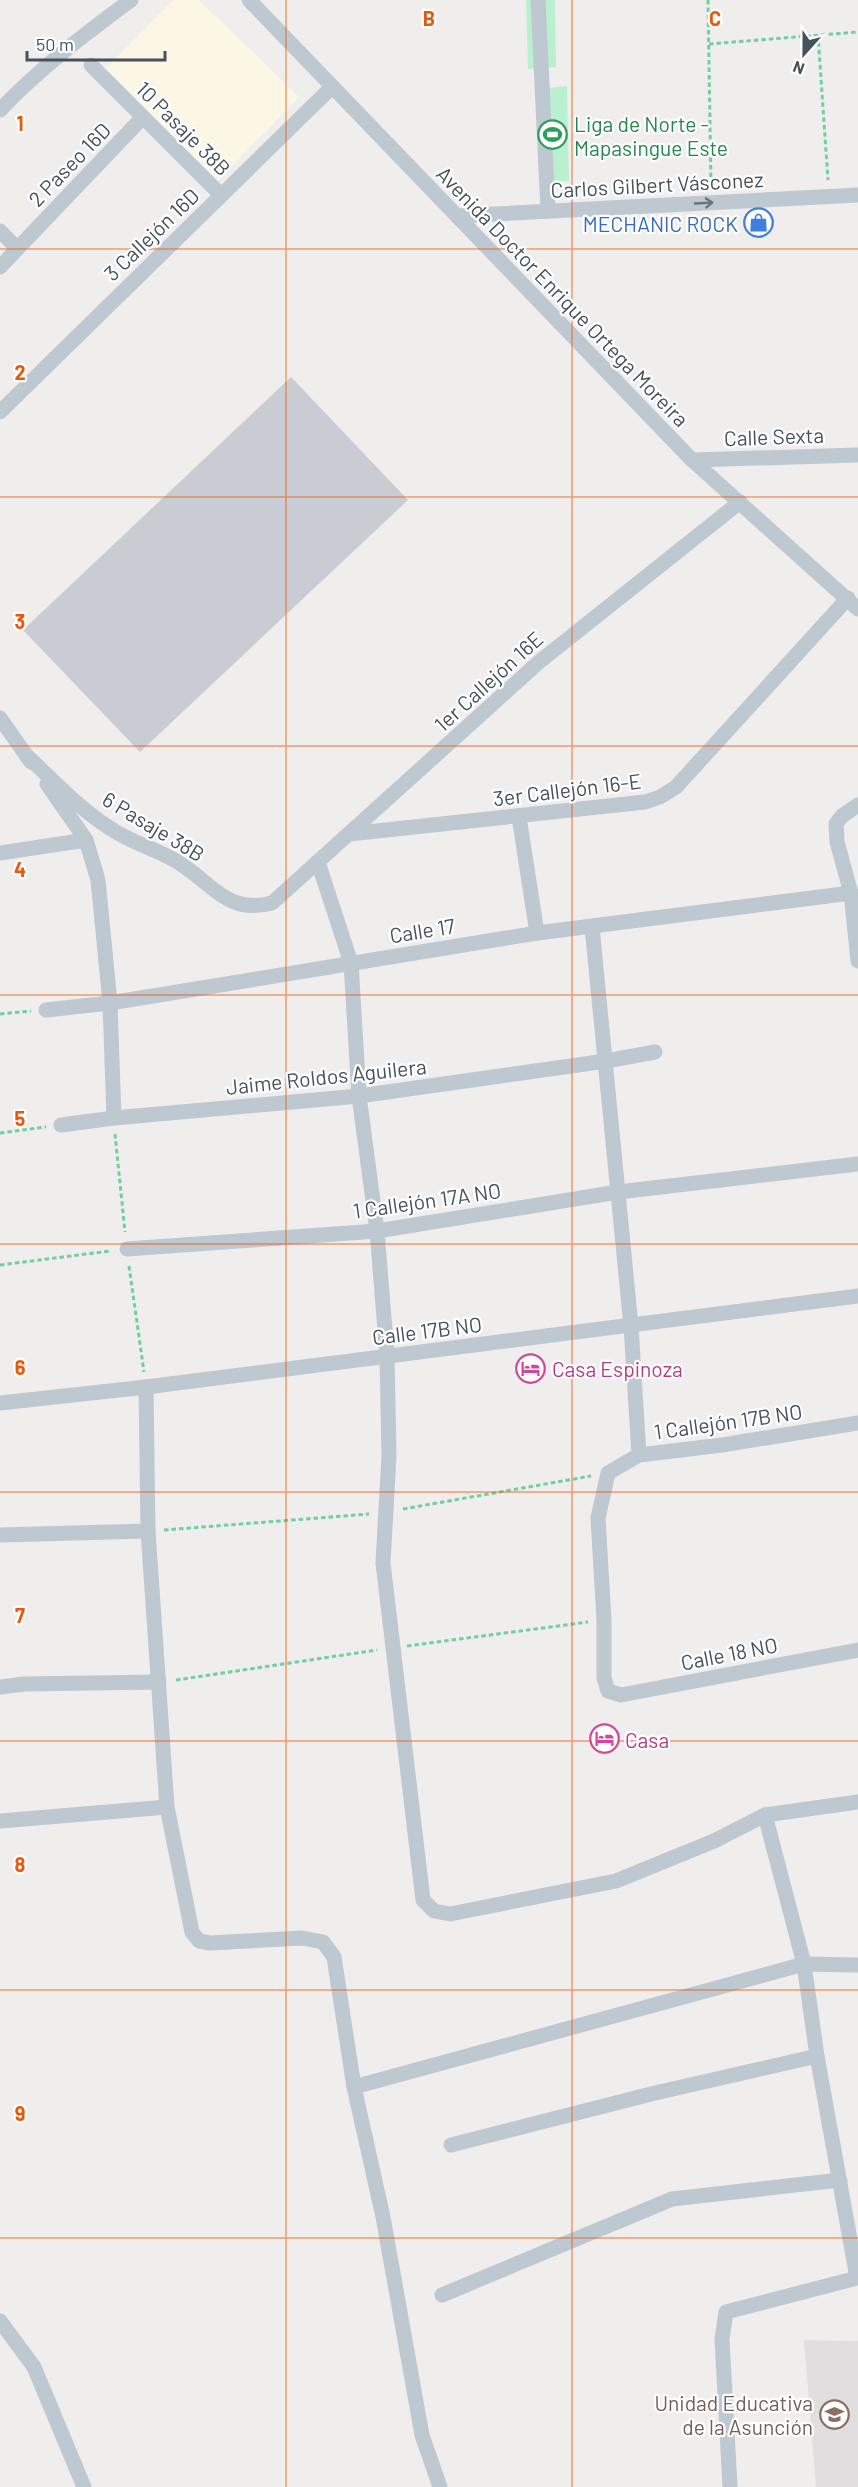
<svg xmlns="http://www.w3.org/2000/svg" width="858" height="2487" font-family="Barlow,sans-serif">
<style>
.commercial{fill:#fcf6e5}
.education{fill:#e1dedf}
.green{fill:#baf0cf}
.building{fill:#caccd3}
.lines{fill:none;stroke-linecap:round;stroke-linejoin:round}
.path{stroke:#71cfa2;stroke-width:3;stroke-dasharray:4.5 3;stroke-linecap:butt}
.minor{stroke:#bdc8d0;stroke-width:15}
.oneway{stroke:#69757e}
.grid{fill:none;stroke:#e8590c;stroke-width:1.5;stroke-opacity:0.55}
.labels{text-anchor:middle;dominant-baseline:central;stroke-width:4.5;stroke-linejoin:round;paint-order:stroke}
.leisure-label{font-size:21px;fill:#27864d;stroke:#fff;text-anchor:start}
.street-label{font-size:21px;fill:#45515b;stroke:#fff}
.shop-label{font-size:21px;fill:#366cbe;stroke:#fff;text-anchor:end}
.hotel-label{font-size:21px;fill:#b23c85;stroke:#fff;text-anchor:start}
.education-label{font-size:21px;fill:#785e54;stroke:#fff;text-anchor:end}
.grid-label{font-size:20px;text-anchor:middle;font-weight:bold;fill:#e8590c;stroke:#fff;stroke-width:4.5;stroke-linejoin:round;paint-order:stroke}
</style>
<rect width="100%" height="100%" fill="#f0eded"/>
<polygon class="commercial" points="173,0 199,0 299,97 218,181 104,70"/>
<polygon class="education" points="804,2340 858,2341 858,2487 816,2487"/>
<g class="green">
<polygon points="526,0 555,0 556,67 528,69"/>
<polygon points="567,86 569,181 540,183 538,89"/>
</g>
<polygon class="building" points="291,377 408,500 140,752 23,630"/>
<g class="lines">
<g class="path">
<polyline points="708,0 711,186"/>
<polyline points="818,35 828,180"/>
<polyline points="709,44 858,32"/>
<polyline points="0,1014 31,1011"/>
<polyline points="0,1133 46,1127"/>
<polyline points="115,1134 125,1232"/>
<polyline points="0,1265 110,1251"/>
<polyline points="129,1266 144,1372"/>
<polyline points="403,1509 591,1476"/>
<polyline points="164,1530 369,1514"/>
<polyline points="407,1646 588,1622"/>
<polyline points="176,1680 377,1650"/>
</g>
<g class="minor">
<polyline points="249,0 692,460 858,609"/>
<polyline points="538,0 548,211"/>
<polyline points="91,65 221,195"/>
<path d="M0,110C40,68 85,34 131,0"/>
<polyline points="457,216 858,195"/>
<polyline points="0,231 17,248"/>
<polyline points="0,267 143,117"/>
<polyline points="0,412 332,87"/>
<polyline points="692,460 858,455"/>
<polyline points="0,718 31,762"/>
<path d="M27,756C56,783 83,813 118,833C136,844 158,850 176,861C212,882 226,915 272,903L539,662L740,502"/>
<polyline points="47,784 86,840 98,880 110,1003 114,1118"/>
<polyline points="858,805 842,816 836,824 837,842 851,893 858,961"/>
<polyline points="519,817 537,933"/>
<polyline points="349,834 645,802 660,797 676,787 848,598"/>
<polyline points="0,853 86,840"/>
<polyline points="318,862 351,963 359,1096 377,1231 387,1355 389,1456 383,1563 423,1900 434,1911 450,1914 616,1881 714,1841 765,1815 858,1802"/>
<polyline points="592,927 631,1326 639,1455"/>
<polyline points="46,1010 110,1003 537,933 851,893"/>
<polyline points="61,1125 114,1118 359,1096 606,1061 655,1052"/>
<polyline points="127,1249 377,1231 618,1192 858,1164"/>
<polyline points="146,1387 148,1531 167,1807 192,1932 199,1941 210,1943 302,1938 323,1942 334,1957 354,2087 383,2217 422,2435 440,2487"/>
<polyline points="0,1403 146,1387 858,1296"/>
<polyline points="858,1423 722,1445 639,1455 608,1473 598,1518 604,1620 604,1678 608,1691 621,1695 858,1650"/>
<polyline points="0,1535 148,1531"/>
<polyline points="0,1687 24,1684 159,1682"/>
<polyline points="0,1821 167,1807"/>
<polyline points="354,2087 804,1964 858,1965"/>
<polyline points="451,2145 651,2094 817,2056"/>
<polyline points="442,2295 672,2199 840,2180"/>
<polyline points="0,2321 34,2367 84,2487"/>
<polyline points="730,2487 722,2339 726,2312 857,2278 817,2056 804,1964 765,1815"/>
</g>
</g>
<defs><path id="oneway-shaft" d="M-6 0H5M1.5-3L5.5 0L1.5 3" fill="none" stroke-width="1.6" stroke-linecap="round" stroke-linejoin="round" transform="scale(1.5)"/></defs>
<use class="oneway" href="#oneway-shaft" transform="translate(704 203) rotate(-3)"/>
<path class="grid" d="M286,0V2487M572,0V2487M0,249H858M0,497H858M0,746H858M0,995H858M0,1244H858M0,1492H858M0,1741H858M0,1990H858M0,2238H858"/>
<defs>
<symbol id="stadium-ring" viewBox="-11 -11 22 22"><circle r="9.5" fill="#fff" stroke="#2e9e5b" stroke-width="1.5"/><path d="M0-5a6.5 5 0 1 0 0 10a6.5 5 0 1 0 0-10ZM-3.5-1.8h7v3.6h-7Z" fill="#2e9e5b"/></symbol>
<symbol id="shop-ring" viewBox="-11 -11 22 22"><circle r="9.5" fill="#fff" stroke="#3f7fe0" stroke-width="1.5"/><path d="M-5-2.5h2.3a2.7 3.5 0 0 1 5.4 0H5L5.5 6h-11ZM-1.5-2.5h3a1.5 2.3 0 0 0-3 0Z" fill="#3f7fe0"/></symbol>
<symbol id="hotel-ring" viewBox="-11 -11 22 22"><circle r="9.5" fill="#fff" stroke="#d1479c" stroke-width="1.5"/><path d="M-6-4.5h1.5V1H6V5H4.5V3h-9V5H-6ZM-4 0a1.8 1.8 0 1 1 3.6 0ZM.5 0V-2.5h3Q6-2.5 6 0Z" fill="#d1479c"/></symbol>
<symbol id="school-ring" viewBox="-11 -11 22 22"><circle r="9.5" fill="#fff" stroke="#8d6e63" stroke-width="1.5"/><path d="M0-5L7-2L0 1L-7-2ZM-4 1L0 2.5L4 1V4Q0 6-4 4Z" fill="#8d6e63"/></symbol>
</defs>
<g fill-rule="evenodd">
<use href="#stadium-ring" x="536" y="118" width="33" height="33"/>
<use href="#shop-ring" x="742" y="206" width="33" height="33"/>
<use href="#hotel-ring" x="514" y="1352" width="33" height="33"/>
<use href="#hotel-ring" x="588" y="1722" width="33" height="33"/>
<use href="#school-ring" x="818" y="2398" width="33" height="33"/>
</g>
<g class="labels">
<g class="leisure-label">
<text x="574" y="123">Liga de Norte -<tspan x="574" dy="24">Mapasingue Este</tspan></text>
</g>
<g class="street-label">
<text transform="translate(184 128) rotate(45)">10 Pasaje 38B</text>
<text transform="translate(69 164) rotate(-46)">2 Paseo 16D</text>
<text transform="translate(657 184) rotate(-3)">Carlos Gilbert Vásconez</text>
<text transform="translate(151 234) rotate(-44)">3 Callejón 16D</text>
<text transform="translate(563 296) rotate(46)">Avenida Doctor Enrique Ortega Moreira</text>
<text transform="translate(774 436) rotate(-2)">Calle Sexta</text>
<text transform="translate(488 681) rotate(-42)">1er Callejón 16E</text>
<text transform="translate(567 789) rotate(-7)">3er Callejón 16-E</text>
<text transform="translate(154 826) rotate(31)">6 Pasaje 38B</text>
<text transform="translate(422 930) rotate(-9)">Calle 17</text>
<text transform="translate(326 1076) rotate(-6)">Jaime Roldos Aguilera</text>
<text transform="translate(427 1200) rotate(-8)">1 Callejón 17A NO</text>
<text transform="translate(427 1330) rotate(-7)">Calle 17B NO</text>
<text transform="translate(728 1421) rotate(-8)">1 Callejón 17B NO</text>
<text transform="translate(729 1653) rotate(-11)">Calle 18 NO</text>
</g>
<g class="shop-label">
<text x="738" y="223">MECHANIC ROCK</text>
</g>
<g class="hotel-label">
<text x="552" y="1368">Casa Espinoza</text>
<text x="625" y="1739">Casa</text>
</g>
<g class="education-label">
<text x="813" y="2402">Unidad Educativa<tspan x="813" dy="24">de la Asunción</tspan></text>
</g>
</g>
<g class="grid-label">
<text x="429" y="26">B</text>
<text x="715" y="26">C</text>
<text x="20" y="131">1</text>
<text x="20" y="380">2</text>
<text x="20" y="629">3</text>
<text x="20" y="877">4</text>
<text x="20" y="1126">5</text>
<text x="20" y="1375">6</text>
<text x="20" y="1623">7</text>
<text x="20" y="1872">8</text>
<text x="20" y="2121">9</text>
</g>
<g transform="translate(804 54) rotate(201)" stroke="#ffffff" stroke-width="4.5" paint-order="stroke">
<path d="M0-4.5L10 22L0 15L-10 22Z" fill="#45515b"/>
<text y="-9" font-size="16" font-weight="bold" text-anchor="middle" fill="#45515b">N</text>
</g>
<path d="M27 51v9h138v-9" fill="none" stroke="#45515b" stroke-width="3"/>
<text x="36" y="51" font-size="18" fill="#45515b" stroke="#ffffff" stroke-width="4.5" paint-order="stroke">50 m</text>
</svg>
